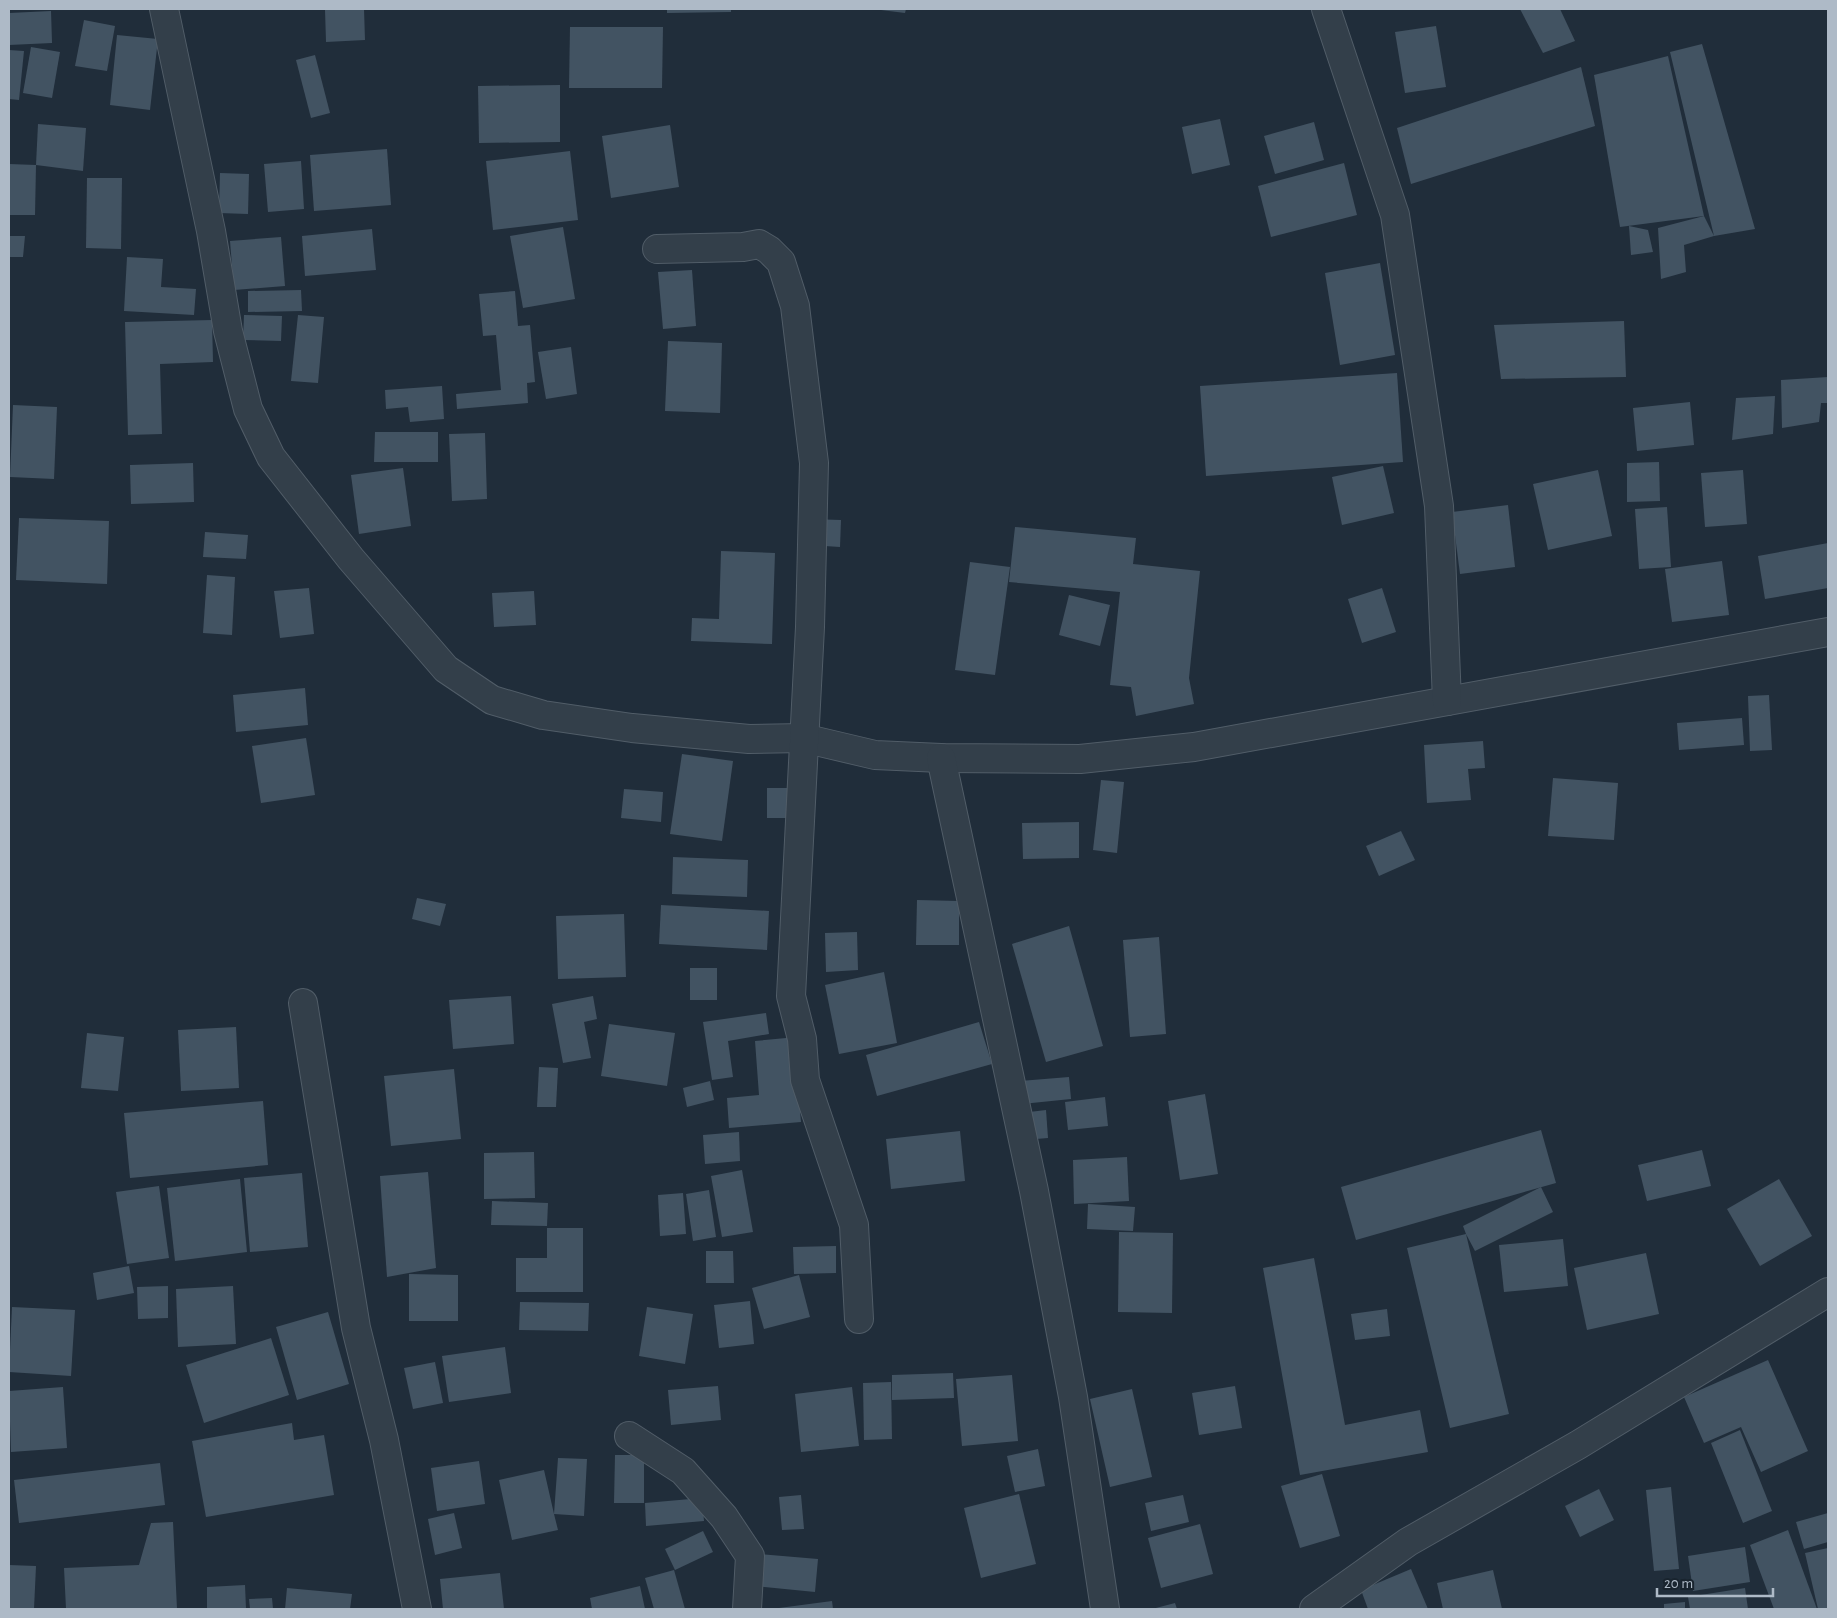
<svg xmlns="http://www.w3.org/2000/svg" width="1837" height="1618" font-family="'Alegreya Sans',sans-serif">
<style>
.building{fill:#425362}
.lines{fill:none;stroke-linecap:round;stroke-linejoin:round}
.minor-casing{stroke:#515d68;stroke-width:30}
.minor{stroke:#333f4a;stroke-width:28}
</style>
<rect width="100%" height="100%" fill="#202d3a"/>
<g class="building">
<polygon points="325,9 364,9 365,40 326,42"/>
<polygon points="667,9 731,9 731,12 667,13"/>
<polygon points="873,9 906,9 905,13"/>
<polygon points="1520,9 1560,9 1575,41 1543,53"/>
<polygon points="51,11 52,43 9,45 9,13"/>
<polygon points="84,20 115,26 107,71 75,66"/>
<polygon points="1436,26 1446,87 1405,93 1395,32"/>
<polygon points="570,27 663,27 662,88 569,88"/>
<polygon points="117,35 158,39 150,110 110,105"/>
<polygon points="1702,44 1755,229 1714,236 1684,245 1686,272 1661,279 1658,228 1704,216 1714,236 1670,52"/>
<polygon points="31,47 60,52 52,98 23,93"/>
<polygon points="9,50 24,51 19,100 9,99"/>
<polygon points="315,55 330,113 311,118 296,60"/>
<polygon points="1668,56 1704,216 1620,227 1594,75"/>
<polygon points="1581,67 1595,126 1411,184 1397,128"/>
<polygon points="560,85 560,142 479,143 478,86"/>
<polygon points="1220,119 1230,165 1192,174 1182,127"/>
<polygon points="1314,122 1324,160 1275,174 1264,136"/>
<polygon points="38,124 86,128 83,171 36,165"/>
<polygon points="670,125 679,187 611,198 602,136"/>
<polygon points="387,149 391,205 314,211 310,155"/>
<polygon points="570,151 578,220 493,230 486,161"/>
<polygon points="301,161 304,209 268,212 264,164"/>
<polygon points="1344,163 1357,215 1271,237 1258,186"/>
<polygon points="9,164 36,165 35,215 9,215"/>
<polygon points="220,173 249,174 248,214 219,213"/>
<polygon points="87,178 122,178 121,249 86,248"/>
<polygon points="1629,226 1648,230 1653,252 1631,255"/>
<polygon points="563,227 575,299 523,308 510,236"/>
<polygon points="372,229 376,270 305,276 302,236"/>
<polygon points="9,236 25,236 23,257 9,257"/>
<polygon points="281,237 285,286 234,290 230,241"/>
<polygon points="127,257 163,259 161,287 196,289 194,315 124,311"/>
<polygon points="1380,263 1395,355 1340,365 1325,273"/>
<polygon points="692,270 696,326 663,329 658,272"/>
<polygon points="301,290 302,311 248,312 248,291"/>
<polygon points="515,291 518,326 530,325 535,382 527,383 528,403 457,409 456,394 501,390 496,335 483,336 479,294"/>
<polygon points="244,315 282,316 281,341 243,340"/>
<polygon points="298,315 324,317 318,383 291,381"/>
<polygon points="212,320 213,362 160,364 162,434 128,435 125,322"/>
<polygon points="1624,321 1626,377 1501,379 1494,325"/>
<polygon points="668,341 722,343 720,413 665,411"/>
<polygon points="571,347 577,394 546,399 538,352"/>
<polygon points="1397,373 1403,462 1206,476 1200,386"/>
<polygon points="1828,377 1828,403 1821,403 1819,422 1782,428 1781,380"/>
<polygon points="442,386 444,419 410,422 408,407 386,409 385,390"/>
<polygon points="1775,396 1773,434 1732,440 1736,398"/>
<polygon points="1690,402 1694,445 1637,451 1633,408"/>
<polygon points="13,405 57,407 54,479 10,477"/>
<polygon points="375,432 438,432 438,462 374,462"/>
<polygon points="485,433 487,499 452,501 449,434"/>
<polygon points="1659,462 1660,501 1627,502 1627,463"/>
<polygon points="193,463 194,502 131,504 130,465"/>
<polygon points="1383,466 1394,513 1342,525 1332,477"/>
<polygon points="403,468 411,526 359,534 351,475"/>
<polygon points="1598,470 1612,536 1548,550 1533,484"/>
<polygon points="1743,470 1747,524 1705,527 1701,473"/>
<polygon points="1508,505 1515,567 1460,574 1452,512"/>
<polygon points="1667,507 1671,567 1639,569 1635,509"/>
<polygon points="19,518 109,521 107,584 16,580"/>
<polygon points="810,519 841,520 840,547 809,545"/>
<polygon points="1015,527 1136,538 1133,564 1200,571 1189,678 1194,704 1136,716 1131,687 1110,685 1120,592 1009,582"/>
<polygon points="205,532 248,535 246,559 203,557"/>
<polygon points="1828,543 1828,588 1765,599 1758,556"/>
<polygon points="721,551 775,553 772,644 691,641 692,618 719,619"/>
<polygon points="1722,561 1729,615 1672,622 1665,569"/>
<polygon points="970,562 1010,567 995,675 955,670"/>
<polygon points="207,575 235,577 232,635 203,633"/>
<polygon points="309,588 314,634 280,638 274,591"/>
<polygon points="1382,588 1396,632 1362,643 1348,599"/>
<polygon points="534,591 536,625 494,627 492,593"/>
<polygon points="1069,595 1110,605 1100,646 1059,635"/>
<polygon points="305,688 308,725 236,732 233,695"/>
<polygon points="1769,695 1772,750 1750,751 1748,696"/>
<polygon points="1742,718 1744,745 1679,750 1677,723"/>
<polygon points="306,738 315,795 261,803 252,746"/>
<polygon points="1483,741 1485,768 1468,769 1471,800 1427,803 1424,745"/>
<polygon points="682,754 733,761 722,841 670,834"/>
<polygon points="1553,778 1618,783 1614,840 1548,836"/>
<polygon points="1101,780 1124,782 1117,853 1093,850"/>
<rect x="767" y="788" width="21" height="30"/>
<polygon points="624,789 663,792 661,822 621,818"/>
<polygon points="1079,822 1079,858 1023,859 1022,823"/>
<polygon points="1401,831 1415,860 1379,876 1366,846"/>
<polygon points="673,857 748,860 747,897 672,894"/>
<polygon points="417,898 446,904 440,926 412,919"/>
<polygon points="917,900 959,901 959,945 916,945"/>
<polygon points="661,905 769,911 767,950 659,944"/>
<polygon points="624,914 626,977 558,979 556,916"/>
<polygon points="1069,926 1103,1046 1046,1062 1012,944"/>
<polygon points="857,932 858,970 826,972 825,933"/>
<polygon points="1159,937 1166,1034 1130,1037 1123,940"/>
<rect x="690" y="968" width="27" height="32"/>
<polygon points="884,972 897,1043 839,1054 825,985"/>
<polygon points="511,996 514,1044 453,1049 449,1000"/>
<polygon points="593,996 597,1019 584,1022 591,1058 563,1063 552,1004"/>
<polygon points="766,1013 769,1034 728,1041 733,1077 712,1080 703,1022"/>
<polygon points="979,1022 992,1064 877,1096 866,1055"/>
<polygon points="609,1024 675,1033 667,1086 601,1076"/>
<polygon points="236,1027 239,1088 181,1091 178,1030"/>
<polygon points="87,1033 124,1037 118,1091 81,1088"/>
<polygon points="797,1037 797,1078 801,1122 729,1128 727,1098 759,1095 755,1041"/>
<polygon points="539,1067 558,1068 556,1107 537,1107"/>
<polygon points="454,1069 461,1139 391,1146 384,1076"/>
<polygon points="1069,1077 1071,1099 1022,1104 1020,1081"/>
<polygon points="710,1081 714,1100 687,1107 683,1088"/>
<polygon points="1205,1094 1218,1174 1180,1180 1168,1101"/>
<polygon points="1105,1097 1108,1126 1068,1130 1065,1102"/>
<polygon points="263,1101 268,1165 130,1178 124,1113"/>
<polygon points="1046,1110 1048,1138 1024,1140 1021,1113"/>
<polygon points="1541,1130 1556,1183 1356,1240 1341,1187"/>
<polygon points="960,1131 965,1181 891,1189 886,1139"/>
<polygon points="739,1132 740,1161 705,1164 703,1135"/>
<polygon points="1702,1150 1711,1186 1647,1201 1638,1165"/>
<polygon points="534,1152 535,1198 484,1199 484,1153"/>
<polygon points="1127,1157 1129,1201 1074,1204 1073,1160"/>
<polygon points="742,1170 753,1232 722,1237 711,1176"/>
<polygon points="428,1172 436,1268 387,1277 380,1176"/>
<polygon points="302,1173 308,1247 250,1252 244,1178"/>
<polygon points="240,1179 247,1252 175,1261 167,1188"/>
<polygon points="1779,1179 1812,1236 1760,1266 1727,1209"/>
<polygon points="159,1186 169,1258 127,1264 116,1192"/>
<polygon points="1541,1187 1553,1212 1475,1251 1466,1234 1509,1414 1450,1428 1407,1248 1466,1234 1463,1226"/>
<polygon points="709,1190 716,1237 693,1241 686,1194"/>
<polygon points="683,1193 686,1234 660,1236 658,1195"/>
<polygon points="492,1201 548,1203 547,1226 491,1225"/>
<polygon points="1088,1204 1135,1207 1133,1231 1087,1229"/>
<polygon points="547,1228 583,1228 583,1292 516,1292 516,1258 547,1258"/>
<polygon points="1119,1232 1173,1233 1172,1313 1118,1312"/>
<polygon points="1563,1239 1568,1286 1504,1292 1499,1245"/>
<polygon points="836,1246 836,1273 794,1274 793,1247"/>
<polygon points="706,1251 733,1251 734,1283 706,1283"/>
<polygon points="1646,1253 1659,1314 1587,1330 1574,1268"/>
<polygon points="1314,1258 1345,1425 1420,1410 1428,1452 1300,1475 1263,1268"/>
<polygon points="129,1266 134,1293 97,1300 93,1273"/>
<polygon points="409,1274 458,1275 458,1321 409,1321"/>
<polygon points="799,1275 810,1317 764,1329 752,1288"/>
<polygon points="168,1286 168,1318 138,1319 137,1287"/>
<polygon points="233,1286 236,1344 178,1347 176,1289"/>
<polygon points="750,1301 754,1344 719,1348 714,1305"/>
<polygon points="520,1302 589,1303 588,1331 519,1330"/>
<polygon points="12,1307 75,1310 71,1376 9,1372"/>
<polygon points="647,1307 693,1314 685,1364 639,1356"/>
<polygon points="1387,1309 1390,1336 1355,1340 1351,1314"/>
<polygon points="328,1312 349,1384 297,1400 276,1327"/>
<polygon points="271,1338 289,1395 204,1423 186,1365"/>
<polygon points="505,1347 511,1393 449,1402 442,1356"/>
<polygon points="1768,1360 1808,1451 1761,1472 1741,1427 1704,1443 1684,1397"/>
<polygon points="435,1362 443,1403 413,1409 404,1368"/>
<polygon points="953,1373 954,1398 892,1400 892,1375"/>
<polygon points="1012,1375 1018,1441 962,1446 956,1379"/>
<polygon points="891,1382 892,1439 864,1440 863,1383"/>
<polygon points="718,1386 721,1420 671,1425 668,1390"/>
<polygon points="1235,1386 1242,1428 1199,1435 1192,1393"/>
<polygon points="63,1387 67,1448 11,1452 9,1391"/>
<polygon points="852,1387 859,1446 801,1452 795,1394"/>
<polygon points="1132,1389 1152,1477 1110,1487 1090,1399"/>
<polygon points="292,1423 294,1440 324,1435 334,1495 206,1517 192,1441"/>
<polygon points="1740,1430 1772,1511 1743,1523 1711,1443"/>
<polygon points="1038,1449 1045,1486 1015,1492 1007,1456"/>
<polygon points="615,1455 644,1455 644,1503 614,1503"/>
<polygon points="558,1458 587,1459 584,1516 554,1514 558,1530 512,1540 499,1480 544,1470 554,1514"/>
<polygon points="479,1461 485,1504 437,1511 431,1468"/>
<polygon points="160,1463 165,1505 19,1523 14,1480"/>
<polygon points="1322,1474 1340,1536 1300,1548 1281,1486"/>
<polygon points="1671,1487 1679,1569 1654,1571 1646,1490"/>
<polygon points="1599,1489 1614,1520 1580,1537 1565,1506"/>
<polygon points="1019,1494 1036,1564 981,1578 964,1508"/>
<polygon points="801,1495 804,1529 782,1530 779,1497"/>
<polygon points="1183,1495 1189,1522 1151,1531 1145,1503"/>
<polygon points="702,1498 704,1521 646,1526 645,1503"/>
<polygon points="454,1513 462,1548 435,1555 428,1519"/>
<polygon points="1828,1513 1828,1542 1804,1549 1796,1522"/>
<polygon points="173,1522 177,1609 66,1609 64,1568 139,1565 151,1523"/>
<polygon points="1200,1524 1213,1574 1161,1588 1148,1538"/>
<polygon points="1788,1530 1817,1609 1774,1609 1750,1545"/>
<polygon points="703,1531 713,1552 675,1570 665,1549"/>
<polygon points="1745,1547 1750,1582 1693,1591 1688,1556"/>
<polygon points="1828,1548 1828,1608 1818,1609 1805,1553"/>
<polygon points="758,1554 818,1559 815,1592 755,1586"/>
<polygon points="9,1565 36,1566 34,1609 9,1609"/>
<polygon points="1411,1569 1428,1609 1368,1609 1361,1590"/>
<polygon points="674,1570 685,1609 654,1609 645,1578"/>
<polygon points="1493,1570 1502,1609 1443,1609 1437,1583"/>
<polygon points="500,1573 504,1609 443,1609 440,1579"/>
<polygon points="245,1585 246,1609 207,1609 207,1587"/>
<polygon points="640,1586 645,1609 592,1609 590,1598"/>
<polygon points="287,1588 352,1594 350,1609 285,1609"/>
<polygon points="1745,1588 1748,1609 1690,1609 1688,1597"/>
<polygon points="272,1598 273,1609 250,1609 249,1599"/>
<polygon points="832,1601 833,1609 779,1609 779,1608"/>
<polygon points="1685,1602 1685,1609 1664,1609 1664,1604"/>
<polygon points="1175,1603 1177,1609 1152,1609"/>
</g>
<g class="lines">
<defs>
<g id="minor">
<polyline points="164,9 211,231 228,331 248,409 271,457 351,559 446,669 492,700 543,715 632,728 749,739 803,738 875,755 941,758 1080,759 1194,747 1828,632"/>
<polyline points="1326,9 1395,215 1439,506 1447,701"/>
<polyline points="657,249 743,247 759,244 769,250 781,262 795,306 814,463 810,627 791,996 802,1039 805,1080 854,1225 859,1319"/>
<polyline points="941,758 1034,1191 1073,1397 1105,1609"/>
<polyline points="303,1003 356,1328 384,1440 417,1609"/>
<polyline points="629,1436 683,1471 724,1517 750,1556 747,1609"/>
<polyline points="1314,1609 1408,1542 1578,1445 1828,1292"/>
</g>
</defs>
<use href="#minor" class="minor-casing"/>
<use href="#minor" class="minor"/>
</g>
<rect width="1837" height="1618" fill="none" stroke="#aebac7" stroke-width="20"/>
<path d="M1657 1588v8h116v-8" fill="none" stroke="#aebac7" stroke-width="2.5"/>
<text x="1664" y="1588" font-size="15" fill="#aebac7" stroke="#19242e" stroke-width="4" paint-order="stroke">20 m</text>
</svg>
